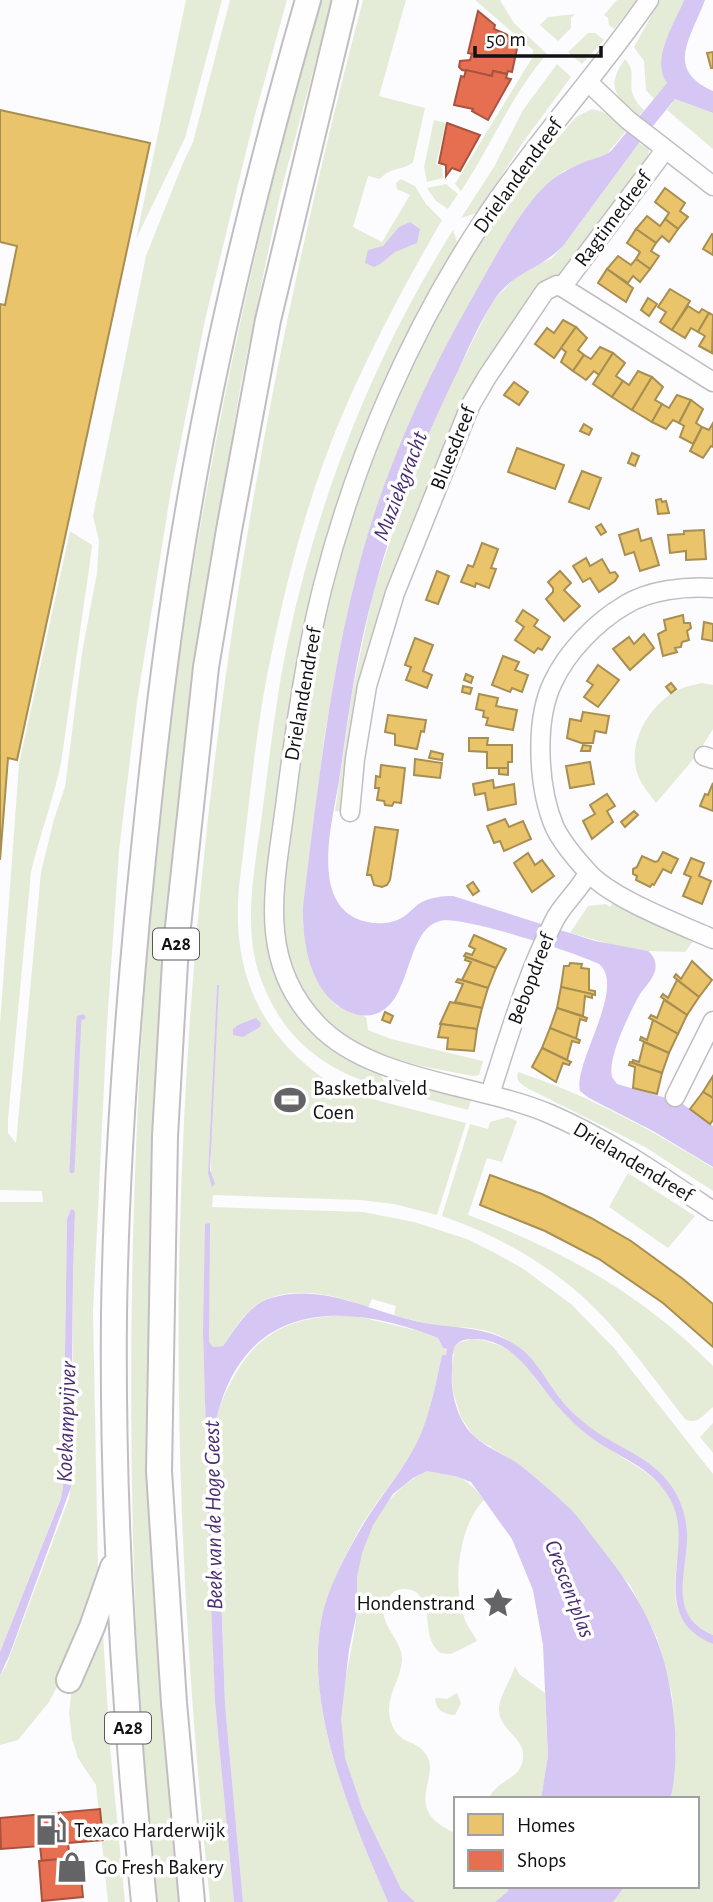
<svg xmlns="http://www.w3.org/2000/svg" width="713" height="1902" font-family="'Alegreya Sans',sans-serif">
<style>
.green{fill:#e4ecd8;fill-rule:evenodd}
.water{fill:#d5c6f3}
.homes{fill:#e9c46a;stroke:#a88e50;stroke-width:2}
.shops{fill:#e76f51;stroke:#a7533e;stroke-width:2}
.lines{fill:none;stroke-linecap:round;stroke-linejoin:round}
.stream{stroke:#d5c6f3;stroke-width:5}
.minor-casing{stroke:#c0bec1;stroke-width:21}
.highway-casing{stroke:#c0bec1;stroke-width:28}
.minor{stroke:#fffeff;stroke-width:18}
.highway{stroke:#fffeff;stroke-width:24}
.labels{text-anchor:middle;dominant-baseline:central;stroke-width:7;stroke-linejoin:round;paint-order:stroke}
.shield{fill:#fff;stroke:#59585a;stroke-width:2}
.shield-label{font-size:19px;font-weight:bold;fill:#121113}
.street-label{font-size:21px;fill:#121113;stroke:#fff}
.poi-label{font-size:21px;fill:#121113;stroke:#fff;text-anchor:start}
.water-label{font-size:23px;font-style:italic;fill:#492c74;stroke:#fff}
</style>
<rect width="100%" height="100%" fill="#fcfbfe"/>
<g class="green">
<polygon points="186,0 222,0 185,138 136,239"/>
<path d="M230,0H287L255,115L205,320L171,490L137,702L119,851L107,1025L93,1311L98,1569L94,1591L70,1661L49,1702L18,1740L0,1745V1675L6,1666L69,1498L73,1471V1274L75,1213L74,1210L71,1209L67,1219L63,1487L61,1497L0,1652V1202H43L42,1191L0,1190V1024L19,764L70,531L92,545L90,562L61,763C53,800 40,835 31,872L8,1119V1133L16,1143L41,872L54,819L65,787L82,653L97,573L99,541L93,516L146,256L183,163L193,142Z"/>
<path d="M322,0H332L280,195L241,383L202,621L184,760L164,964L153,1126L150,1300L181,1902H157C151,1844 144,1787 141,1729C128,1507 128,1285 140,1063C146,961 152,858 165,755C199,500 250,247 322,0Z"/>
<path d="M363,0H406L379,96L425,108L413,162C404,171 391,166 380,179L368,176L353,227L382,242L410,195L397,189L396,183L401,179L415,186L426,204L442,220C406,282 372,346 343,413C310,490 288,573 271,656C255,731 249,810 239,887C232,967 256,1030 323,1078L321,1082L333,1089L328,1099L331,1100L339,1087L368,1098L466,1123L437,1215L394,1204L360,1200L213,1195L212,1207L363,1212L414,1222L467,1239L495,1253L522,1268L571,1304L614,1348L713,1474V1635C667,1613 685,1580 687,1542C687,1526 685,1510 677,1496C655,1454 615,1450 582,1422C551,1395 537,1352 498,1335C482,1327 463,1328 446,1326C428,1324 411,1320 394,1315L396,1306L372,1299L368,1308C334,1293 279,1282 249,1311C239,1320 231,1335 223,1346L213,1347L203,1334L215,1702L234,1902H210C187,1678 174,1453 180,1228C191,809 256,404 363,0ZM410,222L420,229C408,248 402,254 379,248L386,244L394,233ZM217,985L219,986L211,1122V1177L208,1173Z"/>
<path d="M475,0H500L514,23L547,54C511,95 491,146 461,191L455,184L532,58L533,50Z"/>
<polygon points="617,0 637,0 614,29 609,25 608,18 604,15"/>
<polygon points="660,0 684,0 677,17 667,83 654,99 646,90 644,61 634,47"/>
<polygon points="575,14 571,18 571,28 558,41 540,25 548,17"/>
<polygon points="588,33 595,33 604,40 582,64 568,52"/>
<path d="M625,59C641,76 620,88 644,110L638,117C616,97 605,86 625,59Z"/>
<polygon points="557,64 571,77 524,141 477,213 461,218 494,167 523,110"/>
<polygon points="675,99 713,113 713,149 667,110"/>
<path d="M592,109C608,111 616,122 626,131L606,155L564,171L544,187L510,235L435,368L394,463L365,545L341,644L325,733L303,906V926L312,967L329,998L337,1006L366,1017L368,1030L391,1039L483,1061L479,1075L474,1076C412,1065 345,1054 307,999C268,943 287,872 294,809C303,737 312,664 331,594C366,454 429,309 514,193C533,166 555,142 576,117Z"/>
<polygon points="434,120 446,123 436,164 442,166 443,178 427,182 424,167"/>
<polygon points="639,143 649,149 648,158 569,267 562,275 546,282 481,378 391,594 344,812 335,811 352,693 373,592 415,467 438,411 492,302 516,277 531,267 551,259 563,246"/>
<polygon points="446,184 458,194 448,209 436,201 427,188"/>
<path d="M453,230L458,245L313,590L292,690L265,905C262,986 303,1046 380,1073L384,1081L407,1088L405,1094C338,1077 288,1050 262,982C241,928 255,869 262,814C270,755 276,695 289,636C320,493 375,354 453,230Z"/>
<path d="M702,683L713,685V729L697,755L656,803C651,796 644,788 640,780C624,748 647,707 676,691C683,687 694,685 702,683Z"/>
<polygon points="613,903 628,911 695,939 685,952 648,951 617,946 570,933 588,906 606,904 610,907"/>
<path d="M518,1072C588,1095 650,1129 713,1168V1191L645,1147L529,1089C522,1084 515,1082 518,1072Z"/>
<polygon points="429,1087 471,1100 468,1110 415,1096 417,1089 427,1091"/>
<path d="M508,1117L517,1121L502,1162L487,1158L468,1215C561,1249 642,1294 713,1366V1407C704,1414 697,1426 685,1419C660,1387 636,1353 608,1322C563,1272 505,1238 442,1216L470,1124L488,1129L490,1122Z"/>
<polygon points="628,1173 695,1216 668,1248 609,1207"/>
<path d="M352,1315L423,1332L438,1338L443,1348L447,1349L446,1355H442C436,1382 431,1411 420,1437C405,1470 377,1498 359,1530C344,1558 326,1591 321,1623C305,1711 353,1821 388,1902H243L225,1704L215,1425C218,1408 224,1395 232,1380C259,1328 297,1316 352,1315Z"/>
<path d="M472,1339C486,1340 500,1344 512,1353C530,1365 538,1386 554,1401C571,1418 591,1437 611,1450C634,1466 658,1475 672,1501C698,1554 641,1608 713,1644V1902H613L625,1886H697V1799H670L676,1748L672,1694L657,1638L630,1585L518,1464L474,1437L461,1417L453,1392L451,1370L454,1354L451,1353L457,1343Z"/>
<polygon points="713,1423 713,1453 700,1437"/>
<path d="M427,1471C455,1472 468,1478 484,1500C459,1525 452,1584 464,1617C466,1625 473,1633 477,1641L451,1654L440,1653C436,1649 433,1646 431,1640C425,1623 431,1589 404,1589C398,1589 393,1591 390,1596C370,1620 403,1637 402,1660C401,1681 383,1699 391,1722C398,1745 415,1739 425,1753C444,1777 398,1809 456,1833V1886H510L507,1892L495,1902H415C410,1897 403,1893 400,1887C392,1875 387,1861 381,1848C362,1808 338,1762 341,1716C343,1680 354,1645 357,1611C358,1598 356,1585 357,1573C363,1532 389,1488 427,1471Z"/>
<polygon points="102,1618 110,1747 125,1902 108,1902 96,1785 78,1758 72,1739 69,1713 72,1686"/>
<path d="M515,1666L519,1674L545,1693L548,1757L541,1799H489C495,1780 521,1780 523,1759C526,1737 497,1730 499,1707C501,1693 511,1680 515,1666Z"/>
<path d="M457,1693L461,1703L455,1715C444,1715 435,1709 435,1698L447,1699Z"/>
</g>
<g class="water">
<path d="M684,0H705C691,38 664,69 713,91V113L675,99L639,143L563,246C539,271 511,271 491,305C478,326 468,349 458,371C415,457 381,551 361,645C351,690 346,735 339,781C333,819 311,896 355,918C370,925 392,926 406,915C411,911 416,905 422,902C432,897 443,896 453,896L595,941L648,951C654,956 657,963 655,971C652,980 645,987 640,994C630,1012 607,1058 612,1077L617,1084L680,1102L713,1126V1167L653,1131L589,1098L580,1091C573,1063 627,987 599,964C577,953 461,915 440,921C408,929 411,990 385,1009C375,1016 366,1017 355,1014C311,1000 302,945 303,906C318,785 331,664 364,547C389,461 427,377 471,300C491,265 517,213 546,185C558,174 572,167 587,161C596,158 603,157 611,151L667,83C650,60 675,23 684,0Z"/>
<polygon points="410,222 420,229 417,243 395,252 380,264 374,267 365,263 368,250 383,246 399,227"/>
<polygon points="217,985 219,985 210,1170 215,1184 212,1187 208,1173"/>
<polygon points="256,1018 261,1023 260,1027 243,1037 233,1035 233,1029 238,1025"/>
<polygon points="71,1209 74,1210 75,1213 73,1274 71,1487 9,1656 0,1675 0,1652 61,1498 63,1487 67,1219"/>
<path d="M210,1223L209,1342L213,1347L223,1346C236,1328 248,1305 271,1298C325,1282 374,1314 425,1323C458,1329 488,1326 517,1346C533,1356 543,1375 554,1390C564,1405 577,1418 591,1428C619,1449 651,1456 672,1487C683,1503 688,1523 687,1542C685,1579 669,1616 713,1635V1644C643,1614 698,1548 670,1499C654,1469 623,1459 596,1441C580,1430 566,1416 554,1402C532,1375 513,1339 474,1339C450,1339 453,1352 452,1369C450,1392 457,1421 475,1437C488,1449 506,1455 520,1465C535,1477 550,1490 564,1503C576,1513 585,1527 595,1540C645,1602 670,1649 675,1730C676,1752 676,1778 670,1799H541L548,1756L543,1645L533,1590L512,1539L471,1482L455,1476L427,1471L413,1478L393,1494L373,1525L362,1553L357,1577V1612L349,1650L341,1719L345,1758L362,1808L401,1889L415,1902H388C353,1821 305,1711 321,1622C326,1591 344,1558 360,1530C378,1498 405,1470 420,1436C431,1410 436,1382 442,1355H446L447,1349L443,1348L438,1338C340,1299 241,1302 215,1425L225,1704L243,1902H234L215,1702L211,1601L203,1334L205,1224Z"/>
<polygon points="510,1886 625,1886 613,1902 495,1902 507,1892"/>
</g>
<g class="homes">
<polygon points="713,52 713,68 711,68 707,53"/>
<polygon points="0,110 150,143 17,760 8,758 0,860 0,304 5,305 17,246 0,242"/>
<polygon points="665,188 685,203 680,211 688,217 678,229 665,219 669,213 655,202"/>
<polygon points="647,216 660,226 665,219 678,229 669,242 662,236 656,243 636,229"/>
<polygon points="636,229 656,243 651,251 659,256 650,269 636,259 640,252 627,243"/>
<polygon points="712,234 713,235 713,255 703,249"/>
<polygon points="618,256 631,265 636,259 650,269 640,282 633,276 628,283 607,269"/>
<polygon points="607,269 633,288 626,302 598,283"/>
<polygon points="670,289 690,301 672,330 660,322 666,312 658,307"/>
<polygon points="648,298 657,304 649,316 641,310"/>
<polygon points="688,306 699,313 702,309 709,313 698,332 691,328 685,338 672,330"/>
<polygon points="709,313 713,315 712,353 699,346 705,336 698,332"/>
<polygon points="563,320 576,327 554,358 535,344 547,328 554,333"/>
<polygon points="576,327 587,338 578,350 584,355 573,371 561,362 566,352 561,348"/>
<polygon points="600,347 613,353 599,375 594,371 586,380 573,371 584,355 591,359"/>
<polygon points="613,353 625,363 616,376 623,381 612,397 593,384"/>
<polygon points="638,371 652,377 632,410 612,397 623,381 629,385"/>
<polygon points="652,377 663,387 655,400 662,404 652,422 632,410"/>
<polygon points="514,382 528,392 519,405 504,395"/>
<polygon points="677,395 691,400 679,423 673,420 666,429 652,422 662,404 669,408"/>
<polygon points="691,400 703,409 696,423 702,427 693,444 680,437 684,426 679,423"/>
<polygon points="713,423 713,447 711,446 703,458 690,451 702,427 709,430"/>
<polygon points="584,424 592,429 589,435 580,431"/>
<polygon points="517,448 564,465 555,489 508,472"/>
<polygon points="632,453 639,456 635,466 628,463"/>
<polygon points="582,471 601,478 589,509 569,502"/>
<polygon points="661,499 662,502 666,501 669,513 658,514 656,500"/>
<polygon points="601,524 606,532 601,535 596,527"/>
<polygon points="638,529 641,541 651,538 659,565 640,571 634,552 625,555 619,535"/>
<polygon points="704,530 706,559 686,560 686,551 670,553 668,535 684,534 684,531"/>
<polygon points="482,543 498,549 491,568 496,569 489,588 476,583 475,587 461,582 468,565 473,567"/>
<polygon points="586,558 590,566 602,559 610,573 615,572 618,576 615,581 599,592 590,578 583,582 573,566"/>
<polygon points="437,571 449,576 438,604 426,600"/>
<polygon points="560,571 571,583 564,590 580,606 564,621 546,599 553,592 553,588 548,582"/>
<polygon points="523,610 538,620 534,626 550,637 542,650 538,648 534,653 515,640 524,627 516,621"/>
<polygon points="683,615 684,623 690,623 691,628 687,631 689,640 682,642 681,647 675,648 677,652 663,656 658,634 666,630 664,620"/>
<polygon points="704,622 713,624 713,641 702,639"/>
<polygon points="644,634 654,648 630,670 613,649 629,637 634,644"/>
<polygon points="415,638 433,645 423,671 432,675 427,688 406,680 411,667 405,665"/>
<polygon points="503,656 519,662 515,670 528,675 522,692 512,688 510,692 492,685"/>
<polygon points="598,665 619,680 598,707 584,697 593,685 587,681"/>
<polygon points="466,674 473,677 471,683 464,680"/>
<polygon points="671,683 676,689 671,693 666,687"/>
<polygon points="463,686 472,688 470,694 462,692"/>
<polygon points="479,694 498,698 496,706 517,710 513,730 486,725 488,718 483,717 484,711 476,709"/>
<polygon points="583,712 609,716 606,733 595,731 593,743 581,743 567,738 570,719 581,721"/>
<polygon points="388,715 426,720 424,732 421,731 417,749 395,745 395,734 385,732"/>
<polygon points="469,738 488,738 487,745 512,745 512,762 508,762 508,768 487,768 487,752 469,751"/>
<polygon points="583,745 591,746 590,751 581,751"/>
<polygon points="431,751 443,754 442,760 429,758"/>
<polygon points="415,759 442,763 440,778 414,775"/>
<polygon points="590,762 594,784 570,788 566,766"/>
<polygon points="381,765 405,768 401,803 394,802 392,806 385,805 384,801 377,800 379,788 375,788 376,776 380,777"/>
<polygon points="499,768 508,768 508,775 499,774"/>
<polygon points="493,780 494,788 514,784 516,804 488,810 485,793 475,795 473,784"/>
<polygon points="713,783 713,811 700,806 705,794 708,795"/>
<polygon points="607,794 615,806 607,811 613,822 592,839 583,821 595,814 590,805"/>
<polygon points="634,811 638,815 625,827 621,822"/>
<polygon points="505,819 509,827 523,821 531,839 504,851 500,841 494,843 487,826"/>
<polygon points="375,827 398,830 390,880 387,885 382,887 374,885 371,875 367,875"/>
<polygon points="663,852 678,859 671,873 663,869 654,885 652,884 650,887 636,880 637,876 633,874 633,869 637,867 642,856 655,862 658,861"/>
<polygon points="528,853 535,865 542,860 554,876 532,892 514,863"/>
<polygon points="691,858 704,863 699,876 711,881 702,904 683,896 691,877 684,874"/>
<polygon points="473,882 479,891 473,895 467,886"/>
<polygon points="474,935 506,949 496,968 464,956 466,953 472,955 475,949 469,946"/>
<polygon points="466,957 496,968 488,988 462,980 471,962 465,960"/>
<polygon points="692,961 712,980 699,997 674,977 676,974 681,979"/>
<polygon points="570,963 582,964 581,968 589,969 589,990 595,991 595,995 561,987 564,966 569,966"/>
<polygon points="458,979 488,988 482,1008 455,1002 463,984 456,982"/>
<polygon points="677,980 699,997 687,1015 661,997 663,994 668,998"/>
<polygon points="561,987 592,994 592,998 585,996 583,1016 557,1008"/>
<polygon points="664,1000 687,1015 678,1034 649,1018 651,1015 657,1018"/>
<polygon points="450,1002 482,1008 477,1029 440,1024"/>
<polygon points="557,1008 587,1018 586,1021 580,1019 576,1039 550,1028"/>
<polygon points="385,1012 393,1016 390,1023 382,1020"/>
<polygon points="653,1020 678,1034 669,1053 640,1040 641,1037 647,1040"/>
<polygon points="441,1024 477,1029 474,1051 447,1049 448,1038 438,1037"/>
<polygon points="550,1028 580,1040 579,1043 572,1041 567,1060 542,1048"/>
<polygon points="644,1042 669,1053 662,1073 632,1063 633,1060 639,1062"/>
<polygon points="542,1048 571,1062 569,1065 563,1063 556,1082 532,1067"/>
<polygon points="630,1062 662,1073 657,1094 633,1088 635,1067 629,1065"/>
<polygon points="713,1076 713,1098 703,1092"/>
<polygon points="703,1092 713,1098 713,1120 710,1124 690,1109"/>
<polygon points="490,1175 542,1194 591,1218 631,1241 683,1279 713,1304 713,1347 663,1303 599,1259 545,1231 480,1205"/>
</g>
<g class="shops">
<polygon points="478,11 495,25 494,29 506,34 518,44 512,72 508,71 507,74 493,71 492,76 462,70 459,67 460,61 470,60 472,54 468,53"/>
<polygon points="466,70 492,76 493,71 507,74 506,78 511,79 488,120 472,111 473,109 454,105 461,76 464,77"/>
<polygon points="447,123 480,135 460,171 452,168 446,176 446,165 439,163"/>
<polygon points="100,1809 103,1840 68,1843 70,1861 42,1864 40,1846 1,1849 0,1818"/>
<polygon points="79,1857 83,1897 42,1901 39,1861"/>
</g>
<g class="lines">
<polyline class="stream" points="72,1171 79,1018 83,1017"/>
<defs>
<g id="minor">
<path d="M649,0C598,74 537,140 487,215C412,327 355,458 322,589C305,658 295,729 286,799C276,881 254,958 317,1024C370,1081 480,1084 550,1114C608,1139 661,1176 713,1211"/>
<polyline points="588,82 628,120 713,186"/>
<polyline points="562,287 665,150"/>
<path d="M713,588C686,586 649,590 625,605C596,622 567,652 553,682C534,721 538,789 555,828C562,842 576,859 587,871C610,898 679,924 713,939"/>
<polyline points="704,756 713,759"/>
<polyline points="350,812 355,759 367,686 395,593 470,406 487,377 545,291 557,285 562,287 713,382"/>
<path d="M490,1094C509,1036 526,976 554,921C563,903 579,891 588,873"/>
<polyline points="675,1097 713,1021"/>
</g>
<g id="highway">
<polyline points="69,1680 92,1627 113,1567"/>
<path d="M144,1902C124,1707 112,1510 114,1314C116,1182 125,1050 137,919C150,785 164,650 187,517C216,343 259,170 308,0"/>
<polyline points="192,1902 174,1703 159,1471 165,1136 176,945 206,667 229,530 268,320 345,0"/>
</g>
</defs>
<use href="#minor" class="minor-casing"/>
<use href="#highway" class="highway-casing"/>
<use href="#minor" class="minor"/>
<use href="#highway" class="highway"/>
</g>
<defs>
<symbol id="stadium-bare" viewBox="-9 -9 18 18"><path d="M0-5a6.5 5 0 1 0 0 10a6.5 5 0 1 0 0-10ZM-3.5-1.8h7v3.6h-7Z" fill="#646365" stroke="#fff" stroke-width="2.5" paint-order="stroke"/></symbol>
<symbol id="sight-bare" viewBox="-9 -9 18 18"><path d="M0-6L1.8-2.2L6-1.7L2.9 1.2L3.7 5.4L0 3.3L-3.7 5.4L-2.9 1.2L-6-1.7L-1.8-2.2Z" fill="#646365" stroke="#fff" stroke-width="2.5" paint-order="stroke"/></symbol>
<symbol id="fuel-bare" viewBox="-9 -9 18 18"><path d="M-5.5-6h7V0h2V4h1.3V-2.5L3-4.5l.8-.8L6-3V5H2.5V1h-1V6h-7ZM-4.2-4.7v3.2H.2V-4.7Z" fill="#646365" stroke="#fff" stroke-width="2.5" paint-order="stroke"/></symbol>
<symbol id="shop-bare" viewBox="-9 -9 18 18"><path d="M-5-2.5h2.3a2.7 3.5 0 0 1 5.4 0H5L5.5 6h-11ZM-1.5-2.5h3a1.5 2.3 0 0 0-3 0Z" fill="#646365" stroke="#fff" stroke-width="2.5" paint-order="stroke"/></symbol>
</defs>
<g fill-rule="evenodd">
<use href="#stadium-bare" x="268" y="1078" width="44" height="44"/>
<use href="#sight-bare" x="476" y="1581" width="44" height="44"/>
<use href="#fuel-bare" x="29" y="1808" width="44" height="44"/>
<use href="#shop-bare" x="50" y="1845" width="44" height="44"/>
</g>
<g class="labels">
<g class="shield">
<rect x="153" y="928.5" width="46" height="31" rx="5"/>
<rect x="105" y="1712.5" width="46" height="31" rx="5"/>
</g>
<g class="shield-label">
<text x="176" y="944">A28</text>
<text x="128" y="1728">A28</text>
</g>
<g class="street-label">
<text transform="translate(518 176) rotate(-54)">Drielandendreef</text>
<text transform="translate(613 219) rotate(-53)">Ragtimedreef</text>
<text transform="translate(453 448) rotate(-68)">Bluesdreef</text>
<text transform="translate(303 694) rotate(-80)">Drielandendreef</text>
<text transform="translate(531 979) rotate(-69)">Bebopdreef</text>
<text transform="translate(633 1162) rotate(31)">Drielandendreef</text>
</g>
<g class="poi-label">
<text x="313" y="1088">Basketbalveld<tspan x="313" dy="24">Coen</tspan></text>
<text x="475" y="1603" text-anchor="end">Hondenstrand</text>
<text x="74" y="1830">Texaco Harderwijk</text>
<text x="95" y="1867">Go Fresh Bakery</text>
</g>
<g class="water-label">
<text transform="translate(401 486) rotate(-69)">Muziekgracht</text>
<text transform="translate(67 1422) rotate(-88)">Koekampvijver</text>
<text transform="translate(214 1515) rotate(-91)">Beek van de Hoge Geest</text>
<text transform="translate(569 1589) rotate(69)">Crescentplas</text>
</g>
</g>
<rect x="454" y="1797" width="245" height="91" fill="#ffffff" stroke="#a0a0a1" stroke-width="2"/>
<rect x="468" y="1814" width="35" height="21" fill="#e9c46a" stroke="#a0a0a1" stroke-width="2"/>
<text x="517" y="1832" font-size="21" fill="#121113">Homes</text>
<rect x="468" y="1850" width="35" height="21" fill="#e76f51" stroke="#a0a0a1" stroke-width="2"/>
<text x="517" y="1867" font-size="21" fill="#121113">Shops</text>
<path d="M475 46v10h126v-10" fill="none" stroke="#121113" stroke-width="3.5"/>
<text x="486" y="46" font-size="21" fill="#121113" stroke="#ffffff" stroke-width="5" paint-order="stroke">50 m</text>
</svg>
